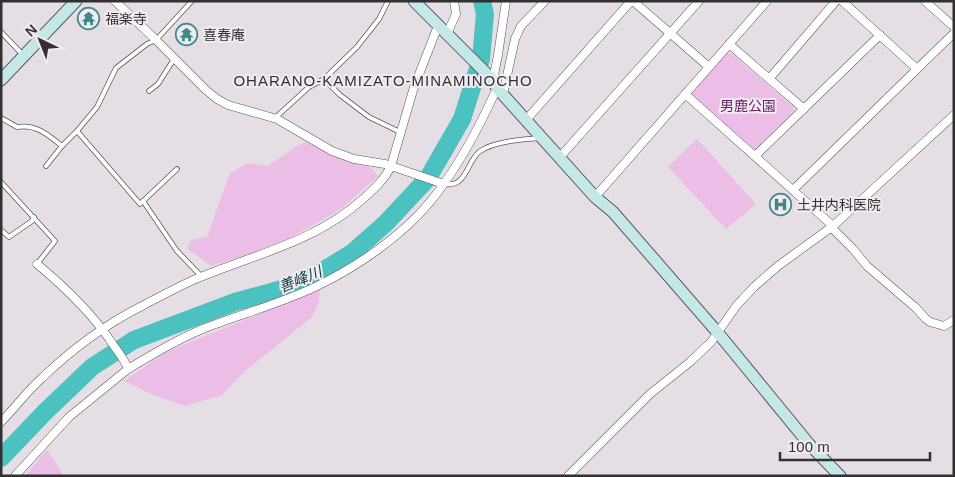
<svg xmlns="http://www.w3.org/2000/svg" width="955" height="477" font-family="Helvetica,'Noto Sans JP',sans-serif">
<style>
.green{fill:#ecbde6}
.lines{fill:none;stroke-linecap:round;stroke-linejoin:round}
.river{stroke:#4bc1c0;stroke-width:18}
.lane-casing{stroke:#5d565b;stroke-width:5.5}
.street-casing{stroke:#5d565b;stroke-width:9}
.secondary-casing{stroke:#5d565b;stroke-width:13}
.lane{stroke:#fff;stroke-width:4}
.street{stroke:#fff;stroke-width:8}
.secondary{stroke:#c4e8e7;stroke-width:11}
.labels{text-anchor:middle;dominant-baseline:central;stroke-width:4;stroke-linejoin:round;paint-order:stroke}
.poi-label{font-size:14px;fill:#333033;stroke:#f3ebf2;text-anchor:start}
.park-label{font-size:14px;fill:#681e63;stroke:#f3ebf2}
.neighbourhood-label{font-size:15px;letter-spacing:1px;fill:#333033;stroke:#f3ebf2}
.water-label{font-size:15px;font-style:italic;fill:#013b3b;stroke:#f3ebf2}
</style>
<rect width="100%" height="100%" fill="#e6dee5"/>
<g class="green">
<polygon points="726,53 732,54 793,107 794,111 756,150 752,149 693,96 692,91"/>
<polygon points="697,139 756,204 726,229 668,167"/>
<polygon points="305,142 371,168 378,176 341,209 278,245 211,266 187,248 191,240 207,237 230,173 248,163 268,166 297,146"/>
<polygon points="320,289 319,302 312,317 245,371 222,395 185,406 151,394 124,381 166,352"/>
<polygon points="47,450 62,473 61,476 25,476"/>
</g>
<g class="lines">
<polyline class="river" points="1,458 45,412 92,367 134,340 235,302 289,287 316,275 352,253 386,223 428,178 462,119 481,59 485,14 482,1"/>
<defs>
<g id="lane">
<polyline points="1,32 22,54"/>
<polyline points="324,79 340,95 369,117 400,132"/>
<polyline points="149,91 158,84 174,59"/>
<path d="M1,118L17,127C36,124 47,134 62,146"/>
<polyline points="274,119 309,87 324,79 357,47 379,19 388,1"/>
<polyline points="77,131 140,204 177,169"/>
<polyline points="46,166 62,146 77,131 97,107 116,68 147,44 156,40 192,1"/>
<polyline points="1,182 55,241 37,264"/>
<path d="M445,184C466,188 467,162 479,152C491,142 524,139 540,138"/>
<polyline points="143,201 177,251 201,276"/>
<polyline points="1,230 9,237 32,221 34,217"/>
</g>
<g id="street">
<polyline points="115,1 156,40 206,90 217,99 228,105 277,119 332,151 354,159 385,164 441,183"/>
<polyline points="633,1 709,67"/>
<polyline points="842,1 917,69"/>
<polyline points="925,1 954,27"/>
<polyline points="447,34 456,14 454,1"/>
<polyline points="729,44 804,109"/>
<polyline points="769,79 836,1"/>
<polyline points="497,81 494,75 498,55 506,1"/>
<polyline points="503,94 515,39 521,26 545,1"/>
<polyline points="685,94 833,226"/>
<polyline points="526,120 631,1"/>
<polyline points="755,156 880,35"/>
<polyline points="560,157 699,1"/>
<polyline points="793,190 954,33"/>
<polyline points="595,197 767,1"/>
<polyline points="831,227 853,249 867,266 916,308 925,318 930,322 944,326 954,320"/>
<path d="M128,369C153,354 178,339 205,328C241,314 279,304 315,287C355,268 401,237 430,202C458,168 479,128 497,88"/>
<path d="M1,422C15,408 27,391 42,378C71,350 105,325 140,307C157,298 174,289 191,281C251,255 315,243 364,198C374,189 385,179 391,166L414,87L438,26"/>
<path d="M15,476L69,417L128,369C125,360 119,353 114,346C93,314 66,288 37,264"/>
<polyline points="568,476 650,394 690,362 711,342 737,305 755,286 778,266 833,226 954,115"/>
</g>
<g id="secondary">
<polyline points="414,1 493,80 497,88 595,197 613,212 718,333 809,444 840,476"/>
<polyline points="1,80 76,1"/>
</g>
</defs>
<use href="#lane" class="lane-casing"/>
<use href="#street" class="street-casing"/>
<use href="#secondary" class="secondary-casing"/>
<use href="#lane" class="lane"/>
<use href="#street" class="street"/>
<use href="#secondary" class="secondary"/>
</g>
<defs>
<symbol id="temple-ring" viewBox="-11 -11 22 22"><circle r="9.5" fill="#f3ebf2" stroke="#418988" stroke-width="1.5"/><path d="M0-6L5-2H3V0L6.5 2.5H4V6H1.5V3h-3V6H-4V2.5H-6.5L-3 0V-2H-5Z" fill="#418988"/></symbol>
<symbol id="hospital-ring" viewBox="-11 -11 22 22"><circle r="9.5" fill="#f3ebf2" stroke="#418988" stroke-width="1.5"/><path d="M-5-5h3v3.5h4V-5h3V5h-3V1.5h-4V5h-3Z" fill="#418988"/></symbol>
</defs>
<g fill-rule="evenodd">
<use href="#temple-ring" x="76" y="6" width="25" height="25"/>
<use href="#temple-ring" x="174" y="22" width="25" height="25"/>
<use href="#hospital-ring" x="768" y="192" width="25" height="25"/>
</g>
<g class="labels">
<g class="poi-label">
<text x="105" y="19">福楽寺</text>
<text x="203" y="35">喜春庵</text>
<text x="797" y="205">土井内科医院</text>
</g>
<g class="park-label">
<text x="748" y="106">男鹿公園</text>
</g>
<g class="neighbourhood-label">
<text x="383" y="80">OHARANO-KAMIZATO-MINAMINOCHO</text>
</g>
<g class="water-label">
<text transform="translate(300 279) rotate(-22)">善峰川</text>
</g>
</g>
<rect width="955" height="477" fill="none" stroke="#333033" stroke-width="5"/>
<g transform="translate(40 40) rotate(317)" stroke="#f3ebf2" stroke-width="4" paint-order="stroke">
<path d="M0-4L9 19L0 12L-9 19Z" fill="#333033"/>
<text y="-8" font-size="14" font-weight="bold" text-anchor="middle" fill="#333033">N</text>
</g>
<path d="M780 452v8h150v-8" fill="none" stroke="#333033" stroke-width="2.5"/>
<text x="788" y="452" font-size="15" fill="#333033" stroke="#f3ebf2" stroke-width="4" paint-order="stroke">100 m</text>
</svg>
